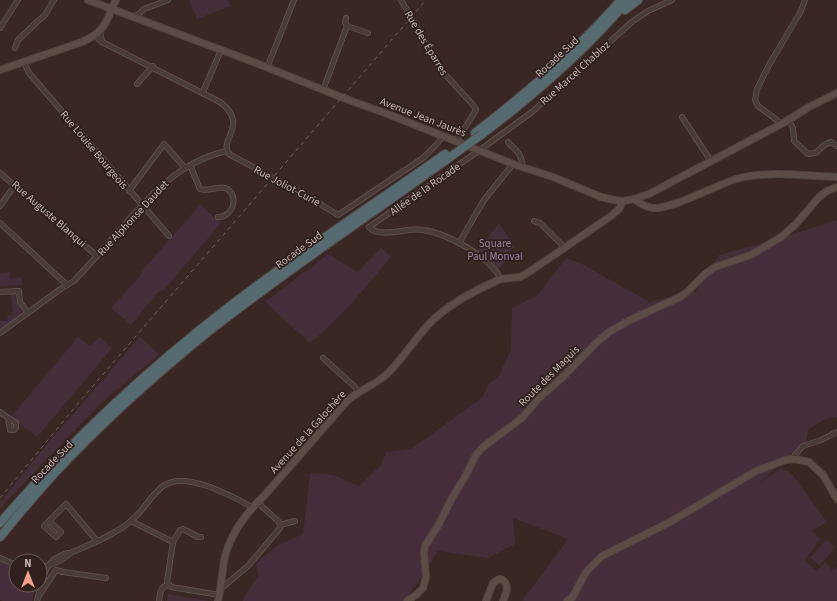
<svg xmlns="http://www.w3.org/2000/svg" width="837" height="601" font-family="'Source Sans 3',sans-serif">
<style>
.green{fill:#452e39}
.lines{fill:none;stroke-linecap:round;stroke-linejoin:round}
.street-casing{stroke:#655653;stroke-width:6}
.secondary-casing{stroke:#534441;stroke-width:8}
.highway-casing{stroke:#524340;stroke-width:10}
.street{stroke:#4a3b37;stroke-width:4.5}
.secondary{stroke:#5d4b46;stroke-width:6}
.highway{stroke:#556b70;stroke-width:8}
.rail{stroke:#715e5a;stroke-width:1;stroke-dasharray:4 4;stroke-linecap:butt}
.highway-bridge-casing{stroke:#524340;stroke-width:10;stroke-linecap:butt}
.highway-bridge{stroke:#556b70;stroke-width:8}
.labels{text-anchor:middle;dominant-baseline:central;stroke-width:3.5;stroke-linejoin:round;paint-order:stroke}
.street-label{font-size:11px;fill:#c6b7b3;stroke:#2f201d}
.park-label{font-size:11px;fill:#9f81a6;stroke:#2f201d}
</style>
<rect width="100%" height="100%" fill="#3a2724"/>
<g class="green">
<polygon points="189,0 228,0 231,6 197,19"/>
<polygon points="200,205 221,223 164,290 158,292 131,325 111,308 140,276 142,271"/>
<polygon points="837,220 837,417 825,419 808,430 806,441 758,484 782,468 791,473 827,522 812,531 820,539 804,561 817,571 825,562 832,570 837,567 837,601 522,601 568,539 513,518 515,544 488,558 438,551 405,601 243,601 243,598 258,576 256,563 277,546 303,534 310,473 334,475 359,486 381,465 386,452 411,449 483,397 488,385 498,377 511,350 512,308 538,295 566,258 584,265 649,302 695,292 719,255 784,237"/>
<polygon points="499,223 515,247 506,255 509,258 498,269 476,252"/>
<path d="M381,248L391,257C366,287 341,318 310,343L265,302L328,254L358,272Z"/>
<polygon points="10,272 10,279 22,278 22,285 0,286 0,273"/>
<polygon points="15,294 17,304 23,313 0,330 0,321 8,321 7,316 13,315 11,295"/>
<polygon points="78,337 90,346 99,337 112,348 37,437 11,417"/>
<polygon points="140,337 159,354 103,401 0,508 0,503 40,452"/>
<polygon points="826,540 835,547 820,566 810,558"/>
<polygon points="0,559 16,568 16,585 36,585 32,601 2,601 0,599"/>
<polygon points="168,594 209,601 167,601"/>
</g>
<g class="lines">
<defs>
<g id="street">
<polyline points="401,0 443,72 474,106 476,110 459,137 454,140"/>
<polyline points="135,17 144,9 168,0"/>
<polyline points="346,18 345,22 347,26"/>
<polyline points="0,28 18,0"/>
<polyline points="100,32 102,42"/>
<path d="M95,36L102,42L220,102C250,125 218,139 229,154L310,198L338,215L423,158L437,144L443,136"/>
<polyline points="15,48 18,40 38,21 45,15 54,0"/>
<polyline points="24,62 29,73 169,236"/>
<polyline points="267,68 294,0"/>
<polyline points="137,84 153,66"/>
<polyline points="323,90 347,26 368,33"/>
<polyline points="203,92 221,50"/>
<polyline points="682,117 711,161"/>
<path d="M788,119L793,128L794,141L808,154L816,153C821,148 823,144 831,142L837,146"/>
<polyline points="780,124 777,120 758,106 755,100 757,89 769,65 801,11 805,0"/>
<path d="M508,142C514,149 525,156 521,167"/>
<path d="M190,165L200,189C208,192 217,186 225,188C238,193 235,211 224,216C222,217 220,217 218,217"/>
<polyline points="0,173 97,256"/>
<polyline points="129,191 164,144 185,168"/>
<polyline points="0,206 15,185"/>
<polyline points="534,221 540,223 565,248"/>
<polyline points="0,223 67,285"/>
<polyline points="459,243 484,200 513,164"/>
<path d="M501,279C490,257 447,233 423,230C408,227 379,239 369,227L480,150L532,112L633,21L648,11L672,0"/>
<polyline points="0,292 19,291 20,302 28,313"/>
<path d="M0,333L62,288L74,281C87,267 100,253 113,238C145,201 176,162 227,151"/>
<polyline points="323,358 355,387 358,392"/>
<polyline points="0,412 16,423 16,428 14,430 10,430 8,418"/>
<polyline points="795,459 795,455 803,446 821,440 837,432"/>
<polyline points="257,502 278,521 280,525"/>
<polyline points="49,521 61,532 56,537 44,526 66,504 97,541"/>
<polyline points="131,521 173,542 167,582 171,587 220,595"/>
<polyline points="280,525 295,521"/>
<polyline points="173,542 180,530 183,529 198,537 201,537"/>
<polyline points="0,558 16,565"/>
<path d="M40,567C49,567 64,560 70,553C91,544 115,535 132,520C144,510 151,495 163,486C185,470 232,496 252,507"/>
<polyline points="221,588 223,587 249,565 280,528 280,525"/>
<polyline points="38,597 56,570 63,572 106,578"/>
<path d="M37,601C41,586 43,565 58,557C62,555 65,553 70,553"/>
<path d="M159,601C160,593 160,587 168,585"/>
</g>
<g id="secondary">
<polyline points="88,0 256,63 346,99 385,113 513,164 553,177 601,197 614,200 623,201 634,199 649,194 785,122 809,107 837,93"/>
<path d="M0,70L82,42C95,36 102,31 108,18C111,12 112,6 116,0"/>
<path d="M634,199C639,203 646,207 653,208C670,210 717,185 736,179C766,170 806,176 837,177"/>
<path d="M218,601C221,588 222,574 224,561C229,535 245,514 264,496L347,401C359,390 376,385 388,373C403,358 414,340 429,324C447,305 472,292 496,281L501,279L520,277L529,272L611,216L619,209L623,201"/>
<polyline points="407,601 416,595 423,588 426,577 424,553 425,546 439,524 452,498 466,475 476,455 483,447 522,418 539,398 563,377 596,343 609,332 630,320 680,297 687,292 705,274 715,267 751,255 781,237 796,224 819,197 827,191 837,187"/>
<path d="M486,601L493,583L499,579L503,580C510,586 506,593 503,601"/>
<polyline points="567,601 572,598 586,572 602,556 670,522 756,471 786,460 795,459 809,462 823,475 837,499"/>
</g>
<g id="highway">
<polyline points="625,10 638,0"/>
<path d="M475,133C527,93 577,50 621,0"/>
<path d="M481,135C534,95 585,51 628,0"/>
<path d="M0,523C69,443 147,370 230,306C300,252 373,205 445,154"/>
<path d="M0,537C17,516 35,495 53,475C102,422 157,373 213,328C291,267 373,213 453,155"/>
</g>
</defs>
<use href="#street" class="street-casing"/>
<use href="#secondary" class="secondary-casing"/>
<use href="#highway" class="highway-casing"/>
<use href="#street" class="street"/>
<use href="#secondary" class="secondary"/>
<use href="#highway" class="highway"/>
<polyline class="rail" points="0,498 80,401 426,0"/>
<defs>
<polyline id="highway-bridge" points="453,155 481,135"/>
</defs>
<use href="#highway-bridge" class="highway-bridge-casing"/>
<use href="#highway-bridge" class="highway-bridge"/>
</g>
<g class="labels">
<g class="street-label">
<text transform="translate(426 43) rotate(59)">Rue des Éparres</text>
<text transform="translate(557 57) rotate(-43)">Rocade Sud</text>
<text transform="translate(575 73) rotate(-42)">Rue Marcel Chabloz</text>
<text transform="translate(423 117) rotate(21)">Avenue Jean Jaurès</text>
<text transform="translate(94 150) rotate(50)">Rue Louise Bourgeois</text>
<text transform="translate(287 186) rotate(28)">Rue Joliot-Curie</text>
<text transform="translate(425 189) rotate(-35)">Allée de la Rocade</text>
<text transform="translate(49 214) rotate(41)">Rue Auguste Blanqui</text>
<text transform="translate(133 218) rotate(-47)">Rue Alphonse Daudet</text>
<text transform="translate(299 250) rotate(-36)">Rocade Sud</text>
<text transform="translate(549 376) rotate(-45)">Route des Maquis</text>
<text transform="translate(308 432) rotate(-48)">Avenue de la Galochère</text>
<text transform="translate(52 462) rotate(-46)">Rocade Sud</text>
</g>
<g class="park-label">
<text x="495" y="243">Square<tspan x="495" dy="13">Paul Monval</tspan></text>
</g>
</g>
<g transform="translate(28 573)"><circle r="19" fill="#2f201d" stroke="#6b5c59"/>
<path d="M0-3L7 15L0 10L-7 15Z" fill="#f2a18c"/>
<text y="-6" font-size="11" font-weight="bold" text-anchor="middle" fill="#c6b7b3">N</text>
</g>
</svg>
